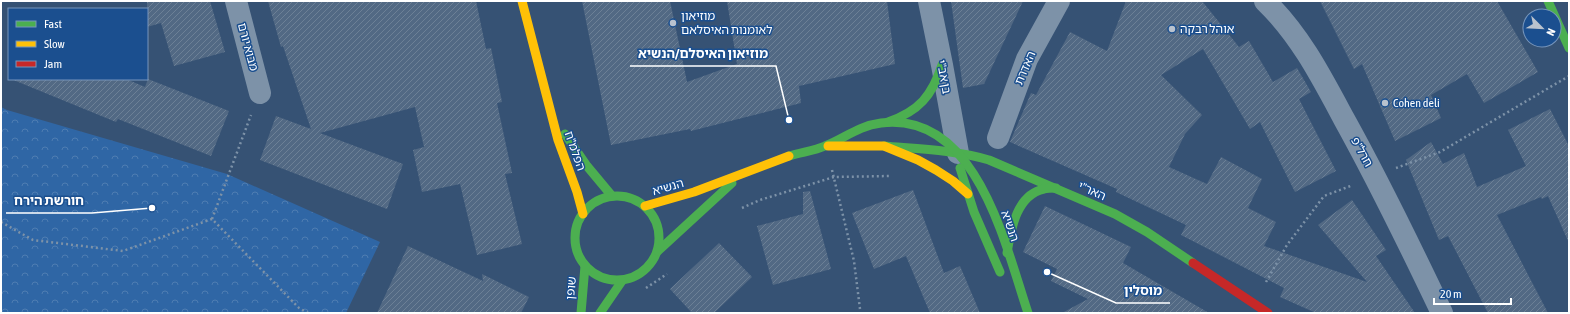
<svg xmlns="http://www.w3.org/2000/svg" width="1570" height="314" font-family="'Asap Condensed','Noto Sans Hebrew',sans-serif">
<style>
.forest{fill:url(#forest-crowns)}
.building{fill:url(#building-hatch)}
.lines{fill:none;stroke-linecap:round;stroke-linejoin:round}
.path{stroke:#7d92a8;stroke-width:2.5;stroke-dasharray:2 3;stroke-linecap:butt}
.street{stroke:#7d92a8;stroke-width:22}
.fast{stroke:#4caf50;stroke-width:9}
.slow{stroke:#ffc107;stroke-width:9}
.jam{stroke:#c62828;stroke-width:9}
.poi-dot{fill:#b9c2ce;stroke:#1b4f8f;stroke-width:1.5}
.labels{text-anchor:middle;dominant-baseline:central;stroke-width:3;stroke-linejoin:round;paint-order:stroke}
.poi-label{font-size:12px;fill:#fff;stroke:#1b4f8f;text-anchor:start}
.street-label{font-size:12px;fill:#fff;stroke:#1b4f8f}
.leader{fill:none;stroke:#fff;stroke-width:1.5}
.callout-dot{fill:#fff;stroke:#1b4f8f;stroke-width:1.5}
.callout-label{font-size:13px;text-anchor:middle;font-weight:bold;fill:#fff;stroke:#1b4f8f;stroke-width:3;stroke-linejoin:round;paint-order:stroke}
</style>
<defs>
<pattern id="forest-crowns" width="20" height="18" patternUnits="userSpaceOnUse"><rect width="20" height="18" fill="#2f66a5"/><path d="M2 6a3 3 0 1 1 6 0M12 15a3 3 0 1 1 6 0" fill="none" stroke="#4e7db2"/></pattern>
<pattern id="building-hatch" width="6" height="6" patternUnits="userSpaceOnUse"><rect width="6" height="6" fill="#526984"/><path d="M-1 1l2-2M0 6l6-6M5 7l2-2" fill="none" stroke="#6c8096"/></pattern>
</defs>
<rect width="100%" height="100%" fill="#365274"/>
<polygon class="forest" points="1,107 7,110 227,174 380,242 346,313 1,313"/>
<g class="building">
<polygon points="147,1 210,1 225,52 174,66 161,23 147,27"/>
<polygon points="268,1 476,1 486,49 491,48 502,102 497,103 512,173 505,174 522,244 477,255 460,184 422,192 413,150 424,147 415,107 320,133 403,164 387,209 260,160 276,116 311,129 283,46 281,47"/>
<polygon points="582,1 670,1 687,82 737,64 727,1 887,1 895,64 799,86 801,103 691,131 690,129 611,145"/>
<polygon points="951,1 1023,1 984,84 963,88"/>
<polygon points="1126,1 1202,1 1239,47 1249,41 1273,82 1297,68 1311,92 1299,99 1336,171 1295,192 1260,122 1250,129 1203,49 1161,75 1202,115 1185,134 1169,167 1207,184 1221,157 1262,179 1248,208 1276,222 1264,246 1367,282 1318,225 1352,200 1386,250 1376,256 1415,313 1316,313 1280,297 1284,288 1181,235 1186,225 1116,192 1117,189 1010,142 1031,93 1036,95 1070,32 1107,51"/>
<polygon points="1320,1 1497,1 1538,72 1484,103 1467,74 1431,95 1441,118 1395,141 1362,64 1354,69"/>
<polygon points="11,79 126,79 145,87 148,79 229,111 211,156 118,119 116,122"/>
<polygon points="1550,109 1569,146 1569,243 1548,196 1542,199 1541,197 1497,215 1548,313 1488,313 1448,236 1439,240 1406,160 1431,142 1443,164 1464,153 1477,187 1526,166 1508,130"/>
<polygon points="913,190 944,273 960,266 980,313 930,313 906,256 874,269 852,213"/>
<polygon points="810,191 831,269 773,285 757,226 803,214 803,192"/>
<polygon points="1045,206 1131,247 1123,263 1209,313 1062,313 1088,299 1051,281 1057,269 1023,252"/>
<polygon points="719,243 752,277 714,313 692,313 670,289"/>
<polygon points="408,246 483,281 482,274 529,297 521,313 377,313"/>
</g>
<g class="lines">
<g class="path">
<polyline points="1396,168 1440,152 1569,76"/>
<polyline points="832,170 854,261 860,309"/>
<polyline points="742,208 760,200 834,177 890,176"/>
<polyline points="212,219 251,115"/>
<polyline points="1,222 33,240 123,251 212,219 299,308 308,313"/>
<polyline points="1266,282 1287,245 1324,196 1353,185"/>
<polyline points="646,288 667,274"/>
</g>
<g class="street">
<polyline points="236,1 260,93"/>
<polyline points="929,1 942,65 958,153"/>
<path d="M1265,1C1300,35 1321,76 1344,119C1379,182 1411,248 1442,313"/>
<polyline points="998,138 1027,59 1059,1"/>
</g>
<g class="fast">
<polyline points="1548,1 1569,48"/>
<path d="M888,122C919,111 932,96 942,65"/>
<polyline points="565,134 587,166 612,196"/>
<path d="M884,146C919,149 955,150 989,160L1115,214L1147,232L1193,263"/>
<path d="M789,156C801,152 814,151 825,146C845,138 858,126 881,123C977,111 1005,245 1028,313"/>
<polyline points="960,168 974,212 1000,272"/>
<circle cx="617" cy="238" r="42"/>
<polyline points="658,251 732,183"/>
<path d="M1007,253C1011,230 1016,195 1044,189C1047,188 1052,188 1056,188"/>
<polyline points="581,313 585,266"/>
<polyline points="600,313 622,281"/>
</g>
<g class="slow">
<polyline points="522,1 558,140 577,192 583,214"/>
<polyline points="828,146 884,146 918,160 936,170 953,181 968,194"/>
<polyline points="645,206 694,192 789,156"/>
</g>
<polyline class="jam" points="1193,263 1268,313"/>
</g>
<g class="poi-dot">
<circle cx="673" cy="23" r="4"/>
<circle cx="1172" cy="29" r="4"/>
<circle cx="1385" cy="103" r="4"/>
</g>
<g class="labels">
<g class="poi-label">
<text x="681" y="16">מוזיאון<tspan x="681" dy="14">לאומנות האיסלאם</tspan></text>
<text x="1180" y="29">אוהל רבקה</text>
<text x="1393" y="103">Cohen deli</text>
</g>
<g class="street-label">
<text transform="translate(248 47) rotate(75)">מבוא יורם</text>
<text transform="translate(1025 68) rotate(-67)">האדרת</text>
<text transform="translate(944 77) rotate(80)">בן אב"י</text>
<text transform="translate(575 151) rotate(71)">הפלמ"ח</text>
<text transform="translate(1362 152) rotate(61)">חרל"פ</text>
<text transform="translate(668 187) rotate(-16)">הנשיא</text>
<text transform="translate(1092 191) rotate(24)">האר"י</text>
<text transform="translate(1010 226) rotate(71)">הנשיא</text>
<text transform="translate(571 288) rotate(-85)">שופן</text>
</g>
</g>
<path class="leader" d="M789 120L776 66H630M152 208L92 213H6M1047 272L1116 303H1170"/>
<g class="callout-dot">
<circle cx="789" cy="120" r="4"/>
<circle cx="152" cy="208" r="4"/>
<circle cx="1047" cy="272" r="4"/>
</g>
<g class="callout-label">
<text x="703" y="58">מוזיאון האיסלם/הנשיא</text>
<text x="49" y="205">חורשת הירח</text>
<text x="1143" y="295">מוסלין</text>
</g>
<rect width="1570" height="314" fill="none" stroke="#ffffff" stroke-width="4"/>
<rect x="8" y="8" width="140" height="72" fill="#1b4f8f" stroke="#7695bc"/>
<rect x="16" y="21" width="20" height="6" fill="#4caf50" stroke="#7695bc"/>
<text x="44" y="28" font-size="12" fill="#ffffff">Fast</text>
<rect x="16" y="41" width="20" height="6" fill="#ffc107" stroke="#7695bc"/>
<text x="44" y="48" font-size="12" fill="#ffffff">Slow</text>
<rect x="16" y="61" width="20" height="6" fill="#c62828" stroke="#7695bc"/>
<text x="44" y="68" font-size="12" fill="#ffffff">Jam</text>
<g transform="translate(1542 28) rotate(114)"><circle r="19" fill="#1b4f8f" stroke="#7695bc"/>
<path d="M0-3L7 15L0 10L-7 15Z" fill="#b9c2ce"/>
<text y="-6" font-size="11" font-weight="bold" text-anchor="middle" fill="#ffffff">N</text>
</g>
<path d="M1434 298v6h77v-6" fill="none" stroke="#ffffff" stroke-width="2"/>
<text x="1440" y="298" font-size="12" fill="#ffffff" stroke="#1b4f8f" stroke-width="3" paint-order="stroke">20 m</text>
</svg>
